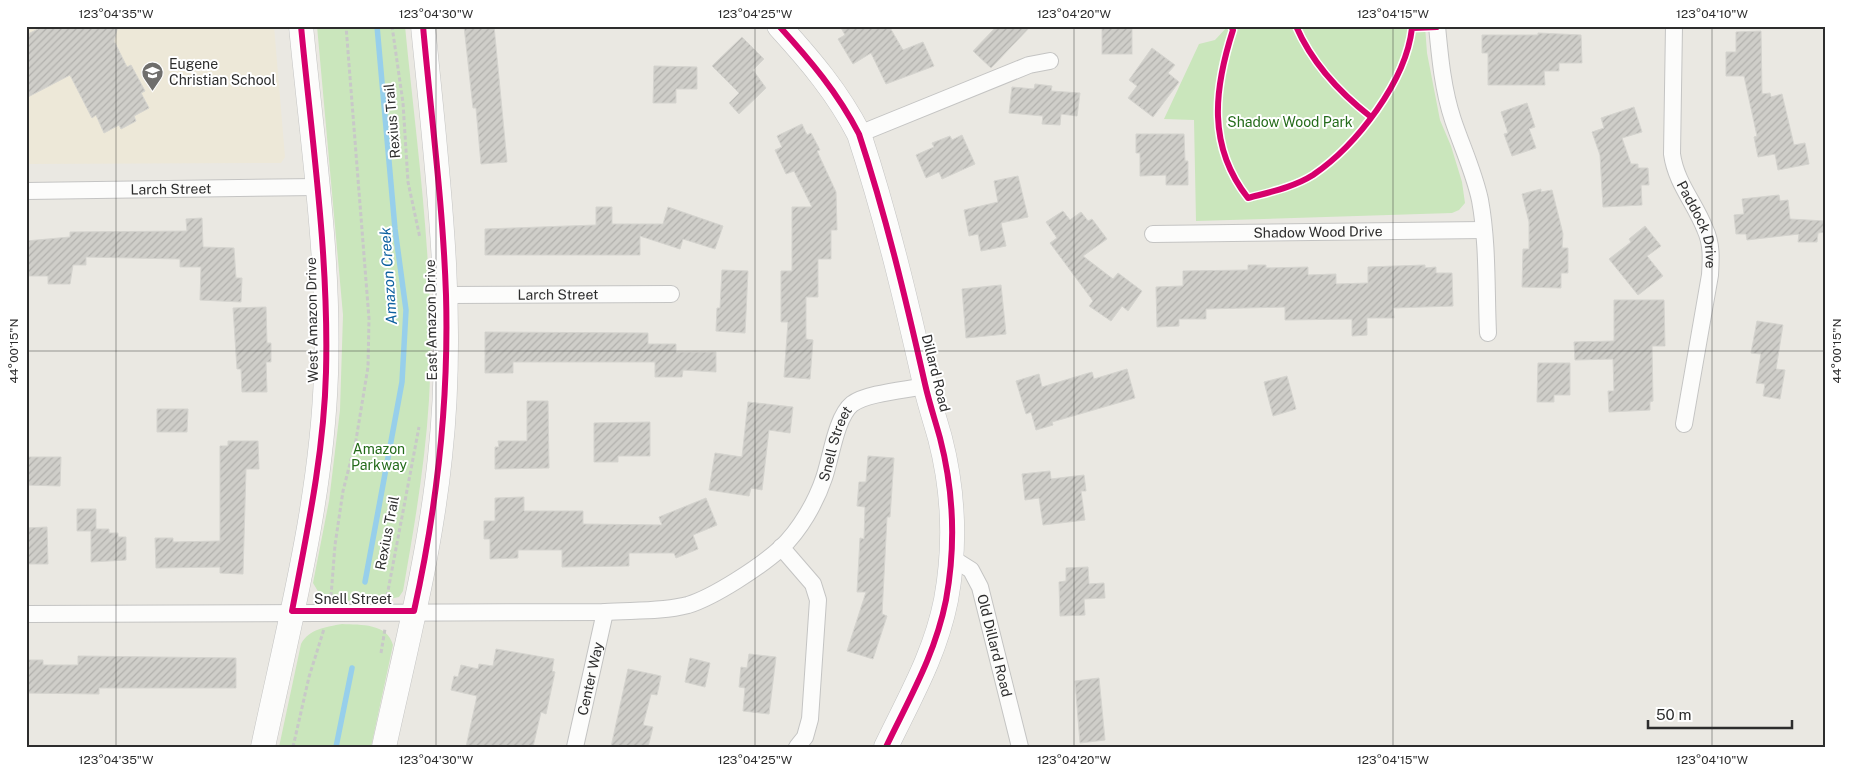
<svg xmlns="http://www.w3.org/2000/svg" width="1851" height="773" font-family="'Public Sans',sans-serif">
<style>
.education{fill:#ede8d8}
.park{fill:#cae6bc}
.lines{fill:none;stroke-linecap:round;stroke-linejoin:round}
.stream{stroke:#97cfeb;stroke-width:5.5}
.building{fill:url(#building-hatch);stroke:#d5d4cf}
.street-casing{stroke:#c4c4c3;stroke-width:18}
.secondary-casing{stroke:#c4c4c3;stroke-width:25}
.path{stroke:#c8c8c8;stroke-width:3;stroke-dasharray:4 2.5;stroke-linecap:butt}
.street{stroke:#fcfcfb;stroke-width:16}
.secondary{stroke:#fcfcfb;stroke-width:24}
.cycleway-casing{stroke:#fff;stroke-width:9}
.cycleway{stroke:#d6006c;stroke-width:6}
.ticks{fill:none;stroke:#2d2d2d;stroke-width:1;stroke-opacity:0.45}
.labels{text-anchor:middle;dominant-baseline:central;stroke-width:4;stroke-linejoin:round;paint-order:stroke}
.poi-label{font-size:14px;fill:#2d2d2d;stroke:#fff;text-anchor:start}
.street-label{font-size:14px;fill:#2d2d2d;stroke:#fff}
.park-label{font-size:14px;fill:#256c1b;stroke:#fff}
.water-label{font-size:15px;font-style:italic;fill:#0e61a0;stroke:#fff}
.neatline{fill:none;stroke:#2d2d2d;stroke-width:2}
.ticks-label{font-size:12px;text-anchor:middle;fill:#2d2d2d}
</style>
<defs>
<pattern id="building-hatch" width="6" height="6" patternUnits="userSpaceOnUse" patternTransform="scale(1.25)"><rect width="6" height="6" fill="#cfcec9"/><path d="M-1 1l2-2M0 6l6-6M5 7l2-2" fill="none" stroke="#b2b1ad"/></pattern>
</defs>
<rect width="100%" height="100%" fill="#eae8e2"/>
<polygon class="education" points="26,26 274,26 285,157 281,163 26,164"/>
<g class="park">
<path d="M317,26H405C417,150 436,275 429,400C425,465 414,528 403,591L399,597L369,603L322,598L313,583L329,501L340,410L343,315Z"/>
<polygon points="1228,26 1425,26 1427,53 1440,120 1451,146 1462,182 1465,203 1459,210 1452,213 1196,221 1194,120 1164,119 1199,44 1215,40"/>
<path d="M342,624C361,625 387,623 393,645L371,747H279L301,644C309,629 326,627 342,624Z"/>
</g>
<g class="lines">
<g class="stream">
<polyline points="365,582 402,382 406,310 395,229 377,26"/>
<polyline points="336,747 352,668"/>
</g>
</g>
<g class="building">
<polygon points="44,26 118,26 114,41 127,67 131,65 145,91 141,93 149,108 134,116 136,121 121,129 119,125 104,133 96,115 92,118 70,75 26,98 26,35"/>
<polygon points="464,26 494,26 507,162 481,164 476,108 473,108"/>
<polygon points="840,26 889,26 903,50 923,42 934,66 886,84 871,53 853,64 838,39 845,35"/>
<polygon points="997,26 1031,26 991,68 973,51"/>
<rect x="1102" y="26" width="30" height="28"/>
<polygon points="1761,31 1762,94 1770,93 1771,97 1782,94 1794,145 1805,143 1809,164 1778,170 1775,154 1758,157 1754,137 1757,136 1744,76 1726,76 1726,52 1736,52 1736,32"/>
<polygon points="1538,33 1581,35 1582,63 1559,63 1559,71 1544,71 1545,85 1488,85 1488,53 1482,53 1482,35 1538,35"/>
<polygon points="742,37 764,59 753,70 766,88 739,114 729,103 739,93 712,66"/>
<polygon points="1152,48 1175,65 1168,73 1179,82 1153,117 1128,98 1137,86 1129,80"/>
<polygon points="654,66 697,67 697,89 676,89 676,103 653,103"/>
<polygon points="1035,84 1052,86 1051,91 1080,93 1077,116 1061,114 1060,125 1042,124 1043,116 1009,113 1012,87 1034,89"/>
<polygon points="1527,103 1535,127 1529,129 1536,148 1512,156 1504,134 1508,133 1501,112"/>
<polygon points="1634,107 1642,132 1622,138 1631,164 1638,164 1638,168 1648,168 1649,185 1641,185 1642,205 1603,207 1600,155 1592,132 1604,128 1601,118"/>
<polygon points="802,124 807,135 811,133 820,150 817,151 836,192 837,230 831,230 831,259 818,259 818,297 806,297 806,339 813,340 810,379 784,377 788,322 781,322 781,271 792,271 792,207 812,207 794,171 786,174 775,150 782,147 777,136"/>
<polygon points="1136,134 1184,134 1185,161 1188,161 1188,185 1166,185 1166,175 1140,176 1140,153 1136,153"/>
<polygon points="962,135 975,164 942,179 939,172 926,178 916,155 934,147 932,143 950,136 952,140"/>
<polygon points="1018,176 1028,217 1001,223 1006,246 981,251 978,234 969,236 964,210 998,202 994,181"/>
<polygon points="1541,189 1541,192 1552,190 1563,234 1562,248 1568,248 1568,273 1561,273 1561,288 1522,287 1523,249 1529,249 1529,222 1522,194"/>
<polygon points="1779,195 1780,201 1788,200 1790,219 1825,221 1825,232 1818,233 1817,242 1798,242 1799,234 1747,240 1746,234 1736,234 1734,215 1744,214 1742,199"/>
<polygon points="596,207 612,207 612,224 663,224 668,207 723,226 715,249 683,239 680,249 640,236 640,255 485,255 485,229 596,225"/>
<polygon points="1063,211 1070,220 1081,212 1088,221 1092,219 1107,239 1083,256 1113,279 1118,273 1142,291 1128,311 1122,306 1111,321 1089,306 1093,301 1050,243 1057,238 1046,222"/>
<polygon points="202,218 203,247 234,248 236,278 242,278 241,302 200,300 201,267 180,267 180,259 86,257 86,265 73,265 70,284 48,284 48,276 26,276 26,241 70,237 70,232 187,231 186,219"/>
<polygon points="1645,226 1661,246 1647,256 1663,276 1638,295 1609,259 1631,242 1629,239"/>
<polygon points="1248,265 1266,265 1266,268 1308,267 1308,275 1336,274 1336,284 1368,283 1368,267 1425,265 1425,268 1436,267 1436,273 1452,273 1453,306 1393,308 1394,318 1367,318 1367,335 1352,336 1352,319 1285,320 1285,307 1206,309 1206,319 1179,319 1179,326 1157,327 1156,287 1183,286 1183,271 1248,270"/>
<polygon points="722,270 748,271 745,333 716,331 717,308 720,308"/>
<polygon points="1001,285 1006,334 966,338 962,289"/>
<polygon points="1614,300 1664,300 1665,346 1652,346 1653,401 1650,402 1650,410 1609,412 1608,391 1614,391 1613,359 1575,360 1574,342 1614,341"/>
<polygon points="266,307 267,343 271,343 271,362 266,362 267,392 242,392 241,369 237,369 233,308"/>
<polygon points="1757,321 1783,325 1776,369 1785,370 1780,399 1763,396 1765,384 1756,383 1761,354 1751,353"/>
<polygon points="485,332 648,333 648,344 676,344 676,352 716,352 716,372 683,370 682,377 655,377 655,362 513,362 513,373 485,373"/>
<polygon points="1538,363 1570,363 1570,395 1554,395 1554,402 1537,402"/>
<polygon points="1127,369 1135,398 1052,422 1053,425 1036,430 1031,412 1026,414 1016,381 1039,374 1042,387 1092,372 1094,379"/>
<polygon points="1287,376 1296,409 1273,416 1264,382"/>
<polygon points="527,401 548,401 549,468 495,469 495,447 499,447 498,441 527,441"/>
<polygon points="748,402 793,407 790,433 769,430 762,490 751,488 749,496 709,490 715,453 742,457"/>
<polygon points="157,409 188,409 187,432 157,432"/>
<polygon points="650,422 650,456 618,456 618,462 594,462 594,423"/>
<polygon points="228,441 258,441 259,469 246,469 243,574 220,573 220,567 156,568 155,538 173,538 173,542 220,541 220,446 228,446"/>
<polygon points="868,456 894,458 890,517 887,517 882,614 887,616 873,659 847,651 866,592 857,592 860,538 864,539 865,507 857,506 859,482 866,482"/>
<polygon points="26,457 61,457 60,486 26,485"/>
<polygon points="1050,471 1051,479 1084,475 1086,491 1081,491 1085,520 1043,525 1039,498 1025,500 1022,474"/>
<polygon points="524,497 524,511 583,511 583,524 662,525 659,517 706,498 717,525 693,535 698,549 676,558 674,553 629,553 629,566 562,567 562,550 518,550 518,558 490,559 490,539 484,539 484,521 495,521 495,498"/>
<polygon points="77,509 96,509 96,529 109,529 109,533 118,533 118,537 126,537 126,560 91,562 91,531 77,531"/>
<polygon points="47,527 48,564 26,564 26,528"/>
<polygon points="1088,567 1089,584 1104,583 1105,598 1084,599 1085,615 1060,616 1059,582 1066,581 1066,568"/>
<polygon points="496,649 554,659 552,671 555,672 546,714 541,712 533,747 466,747 477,696 451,690 454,676 458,677 461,665 478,669 479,664 493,666"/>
<polygon points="749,654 776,657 769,714 743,711 745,688 739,687 741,667 747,668"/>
<polygon points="78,656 236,658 236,688 99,688 99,694 26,693 26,660 43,660 43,665 78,665"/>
<polygon points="690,658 710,663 705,687 685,682"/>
<polygon points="628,669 661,676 657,695 651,694 643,725 653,727 648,747 611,747"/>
<polygon points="1099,678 1105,740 1080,743 1075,681"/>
</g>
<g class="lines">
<defs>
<g id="street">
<path d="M1437,26C1440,58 1443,90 1453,120C1462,147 1474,172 1480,200C1488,244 1486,289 1488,333"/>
<path id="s1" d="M1674,26L1672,154C1676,183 1695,203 1705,229C1712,244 1711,259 1710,275L1684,424"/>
<polyline points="859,134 1029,65 1050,61"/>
<path id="s2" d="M26,191L317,187"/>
<path id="s3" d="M1153,234L1483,230"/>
<path id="s4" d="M446,295L671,294"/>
<polyline points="781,547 813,584 818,600 810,719 805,737 797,747"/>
<path id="s5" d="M952,558L971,570L980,587L1020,747"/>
<path id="s6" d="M26,614L605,612C632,610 661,612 688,605C714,597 760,567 781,548C800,530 816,502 824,478C831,458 836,417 852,404C867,393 906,390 925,386"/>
<path id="s7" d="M575,747L605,612"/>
</g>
<g id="secondary">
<path d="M779,26C810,60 838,93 859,134C886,216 906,300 925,384C929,402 935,420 940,438C954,492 956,545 946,600C935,655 910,697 886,747"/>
<path d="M263,747C289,624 322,500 326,374C330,258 312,141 301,26"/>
<path d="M384,747C405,651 430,555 440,457C456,313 437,169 423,26"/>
</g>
</defs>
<use href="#street" class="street-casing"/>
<use href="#secondary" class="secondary-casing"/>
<g class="path">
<polyline points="392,26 403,103 408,182 420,238"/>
<polyline points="331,596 335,545 343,491 356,440 368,367 369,319 346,26"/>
<polyline points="387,596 419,427"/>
<polyline points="381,653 385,629"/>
<polyline points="293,747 309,677 324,629"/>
</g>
<use href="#street" class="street"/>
<use href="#secondary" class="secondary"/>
<defs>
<g id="cycleway">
<path d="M301,26C312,141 329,257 326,372C324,453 307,532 292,611H414C437,507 449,402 446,295C443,205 431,115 423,26"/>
<path d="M779,26C810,60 838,93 859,134C886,216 906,300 925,384C929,402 935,420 940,438C954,492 956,545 946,600C935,655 910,697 886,747"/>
<path d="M1231,26L1233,30C1214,89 1207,146 1248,198C1270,192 1294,187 1313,175C1357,145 1406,81 1412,28L1437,27"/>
<path d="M1296,26C1312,63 1340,93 1371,117"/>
</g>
</defs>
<use href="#cycleway" class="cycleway-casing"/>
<use href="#cycleway" class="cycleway"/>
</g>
<path class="ticks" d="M116,26V747M436,26V747M755,26V747M1074,26V747M1393,26V747M1712,26V747M26,351H1825"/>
<defs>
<symbol id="school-pin" viewBox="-11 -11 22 30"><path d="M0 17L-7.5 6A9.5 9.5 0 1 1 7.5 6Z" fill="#6f6e6c" stroke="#fff"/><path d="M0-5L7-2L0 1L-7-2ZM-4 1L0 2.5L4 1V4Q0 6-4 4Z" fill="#fff"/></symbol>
</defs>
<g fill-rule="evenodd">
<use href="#school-pin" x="140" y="60" width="25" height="34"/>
</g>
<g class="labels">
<g class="poi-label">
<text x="169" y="64">Eugene<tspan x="169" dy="16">Christian School</tspan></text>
</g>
<g class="street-label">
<text transform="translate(392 121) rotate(-95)">Rexius Trail</text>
<text stroke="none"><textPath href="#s2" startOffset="145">Larch Street</textPath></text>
<text stroke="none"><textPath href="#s1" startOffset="204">Paddock Drive</textPath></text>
<text stroke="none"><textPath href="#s3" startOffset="165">Shadow Wood Drive</textPath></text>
<text stroke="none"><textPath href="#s4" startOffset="112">Larch Street</textPath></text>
<text transform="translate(312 320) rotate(-91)">West Amazon Drive</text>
<text transform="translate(431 320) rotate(-91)">East Amazon Drive</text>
<text transform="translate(936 373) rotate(76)">Dillard Road</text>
<text stroke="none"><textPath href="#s6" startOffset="891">Snell Street</textPath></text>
<text transform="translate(387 533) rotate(-79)">Rexius Trail</text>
<text x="353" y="599">Snell Street</text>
<text stroke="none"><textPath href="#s5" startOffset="102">Old Dillard Road</textPath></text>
<text stroke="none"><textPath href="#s7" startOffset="70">Center Way</textPath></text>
</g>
<g class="park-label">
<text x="1290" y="122">Shadow Wood Park</text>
<text x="379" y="449">Amazon<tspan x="379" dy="16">Parkway</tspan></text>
</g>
<g class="water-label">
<text transform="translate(388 276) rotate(-94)">Amazon Creek</text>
</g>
</g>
<rect width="1851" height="773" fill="none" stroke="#ffffff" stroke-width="55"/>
<path d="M1648 720v8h144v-8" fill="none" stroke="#2d2d2d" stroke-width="2.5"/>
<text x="1656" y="720" font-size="15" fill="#2d2d2d" stroke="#ffffff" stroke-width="4" paint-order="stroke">50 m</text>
<rect x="28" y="28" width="1796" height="718" class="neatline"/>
<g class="ticks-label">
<text x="116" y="18">123°04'35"W</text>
<text x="436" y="18">123°04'30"W</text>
<text x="755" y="18">123°04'25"W</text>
<text x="1074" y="18">123°04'20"W</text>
<text x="1393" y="18">123°04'15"W</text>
<text x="1712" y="18">123°04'10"W</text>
<text transform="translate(14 351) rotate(-90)" y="4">44°00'15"N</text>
<text transform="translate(1837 351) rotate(-90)" y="4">44°00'15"N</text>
<text x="116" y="764">123°04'35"W</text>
<text x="436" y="764">123°04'30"W</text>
<text x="755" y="764">123°04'25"W</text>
<text x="1074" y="764">123°04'20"W</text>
<text x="1393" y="764">123°04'15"W</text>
<text x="1712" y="764">123°04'10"W</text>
</g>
</svg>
